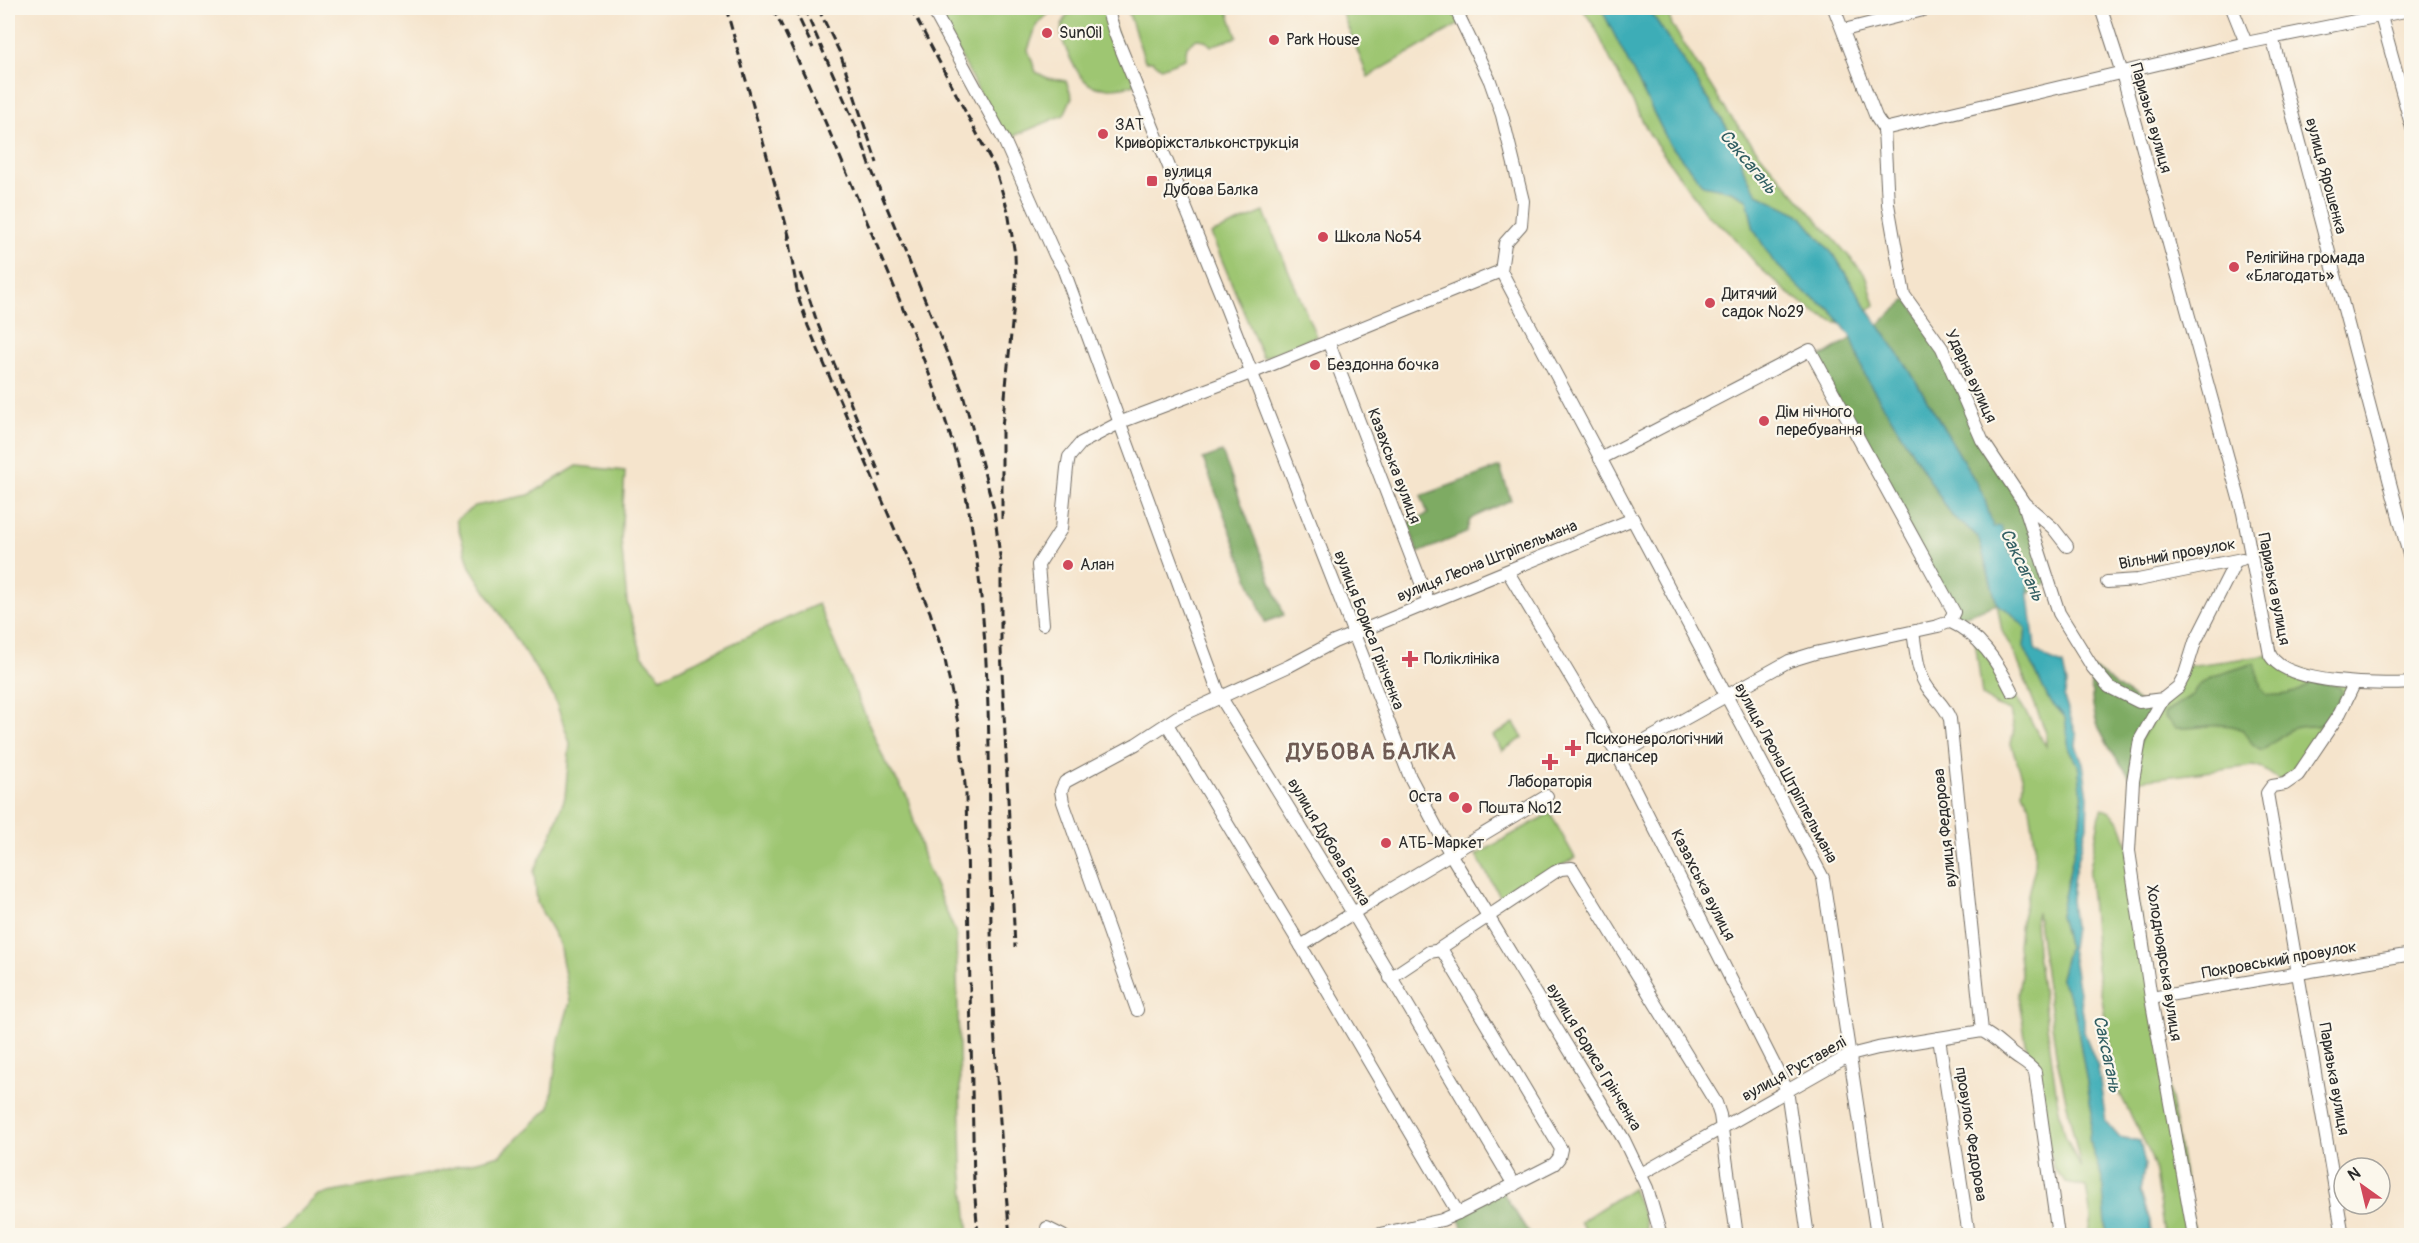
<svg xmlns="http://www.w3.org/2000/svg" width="2419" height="1243" font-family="Pangolin,sans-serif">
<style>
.green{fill:#9ec672;stroke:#64784e;stroke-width:1.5;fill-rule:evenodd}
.forest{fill:#7eab64;stroke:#546b48;stroke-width:1.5}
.water{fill:#3cadb7;stroke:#346c71;stroke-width:1.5}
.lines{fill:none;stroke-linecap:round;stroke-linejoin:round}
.minor-casing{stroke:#726c63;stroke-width:14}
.minor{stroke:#fff;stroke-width:12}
.rail{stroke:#2b2b2b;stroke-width:3;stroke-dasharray:9 4.5;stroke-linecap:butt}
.poi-dot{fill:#d1495b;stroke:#fbf7ec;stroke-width:2}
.labels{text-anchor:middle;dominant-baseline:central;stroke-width:4.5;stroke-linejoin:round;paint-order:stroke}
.poi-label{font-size:16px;fill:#2b2b2b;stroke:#fbf7ec;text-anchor:start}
.street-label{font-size:16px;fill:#2b2b2b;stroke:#fbf7ec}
.water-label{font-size:18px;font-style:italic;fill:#325f63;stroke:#fbf7ec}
.district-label{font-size:22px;font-weight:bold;letter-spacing:1.5px;fill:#6f5b54;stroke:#fbf7ec}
</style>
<rect width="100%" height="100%" fill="#fbf7ec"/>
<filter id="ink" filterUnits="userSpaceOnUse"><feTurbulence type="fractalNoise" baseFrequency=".0167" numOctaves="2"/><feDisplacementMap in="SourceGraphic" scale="12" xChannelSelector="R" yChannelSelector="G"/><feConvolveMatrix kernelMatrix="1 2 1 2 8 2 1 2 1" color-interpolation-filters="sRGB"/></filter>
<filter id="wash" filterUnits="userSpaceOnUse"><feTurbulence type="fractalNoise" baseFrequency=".008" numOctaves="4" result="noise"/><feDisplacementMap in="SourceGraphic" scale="24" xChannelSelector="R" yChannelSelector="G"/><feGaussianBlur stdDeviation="1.35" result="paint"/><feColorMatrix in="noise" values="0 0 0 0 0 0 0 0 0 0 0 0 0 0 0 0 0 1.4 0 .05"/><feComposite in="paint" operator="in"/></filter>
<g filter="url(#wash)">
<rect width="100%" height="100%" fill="#f5e4cc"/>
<g class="green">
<polygon points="936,8 1055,8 1037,24 1028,50 1036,72 1047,78 1066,81 1072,97 1064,115 1004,140"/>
<path d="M1076,8H1107L1135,84C1122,88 1101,91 1089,84C1077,76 1058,39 1062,26C1064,18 1070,12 1076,8Z"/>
<polygon points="1127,8 1227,8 1237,37 1211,46 1205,40 1197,39 1187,46 1185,59 1161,68 1153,61 1145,61"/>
<polygon points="1340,8 1456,8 1463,22 1368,77"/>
<polygon points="1582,8 1601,8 1669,143 1703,184 1731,191 1747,199 1754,230 1805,293 1830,309 1841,324 1819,315 1788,293 1759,267 1728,231 1707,215 1650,135 1611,61 1595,27"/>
<polygon points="1648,8 1666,8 1672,25 1727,112 1764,159 1867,277 1875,305 1868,310 1836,258 1799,214 1757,194 1744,171 1736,141"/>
<polygon points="1264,212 1316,336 1263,358 1211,234"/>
<polygon points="577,466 625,471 621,540 627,602 642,655 661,677 818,604 886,764 907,796 925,862 956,934 962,1166 969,1235 276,1235 318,1195 428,1174 500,1155 550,1107 559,1040 570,1002 559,943 537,903 534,871 552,834 565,797 570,743 554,697 470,567 456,520 475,506 529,495"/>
<path d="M1997,604L2009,611L2026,628L2024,647L2048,698L2065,717L2069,750L2078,764L2082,796L2080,824L2060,915L2068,948L2060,978L2073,1004L2076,1019L2092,1112L2089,1140L2102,1179L2107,1235H2087L2091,1219L2086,1187L2066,1183L2053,1168L2027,1049L2018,994L2021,974L2018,945L2021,921L2034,871L2035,843L2030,808L2023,792L2024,782L2011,744L2014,729L2010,711L1995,705L1982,695L1975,639L2022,706L2046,746V733L2016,657L2002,631ZM2037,912L2056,1054L2081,1169L2063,1131L2057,1099L2037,952L2035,920Z"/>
<polygon points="2270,655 2274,662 2354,684 2285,784 2263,769 2253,766 2133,781 2140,740 2188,666"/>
<polygon points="1514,723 1523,738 1502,751 1493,736"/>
<path d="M2101,809C2122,812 2124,834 2129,851L2194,1235H2164L2154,1166L2148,1149L2116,1086L2097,968L2089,874Z"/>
<polygon points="1550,813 1575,858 1502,900 1476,855"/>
<polygon points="1632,1188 1643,1214 1648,1235 1589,1235 1580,1222"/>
</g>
<g class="forest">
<polygon points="1907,300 1931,330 1982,440 2024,503 2049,583 2028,593 2026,569 2010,553 2001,527 1993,527 1983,494 1908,368 1878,325"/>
<polygon points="1852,338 1865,376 1952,516 1978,536 1997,604 1949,621 1954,612 1816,360"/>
<polygon points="1222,452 1284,615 1265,622 1203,459"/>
<polygon points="1500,467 1511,500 1474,517 1470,520 1466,533 1418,553 1408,523 1428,514 1421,496"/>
<path d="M2255,663L2261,688L2267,695C2282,696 2299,693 2311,683L2337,685L2342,691C2340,704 2332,725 2316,726C2307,727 2298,725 2289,730C2279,736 2273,745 2262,750C2247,744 2250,734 2238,728C2222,721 2194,730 2175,728L2164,716L2165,712L2192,695L2197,687L2211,677Z"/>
<path d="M2093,668L2139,702L2163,699L2140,740L2133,781C2104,741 2086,720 2093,668Z"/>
<polygon points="1502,1191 1530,1235 1464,1235 1458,1213"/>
</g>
<polygon class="water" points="1601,8 1648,8 1736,141 1744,171 1757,194 1799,214 1836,258 1868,310 1908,368 1983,494 1993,527 2001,526 2010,553 2026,569 2035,649 2048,659 2063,665 2067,684 2064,698 2077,736 2076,746 2083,763 2088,797 2087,826 2074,875 2071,899 2074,928 2071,948 2084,1019 2084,1032 2098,1067 2106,1122 2119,1137 2140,1141 2145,1165 2140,1191 2150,1221 2151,1235 2107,1235 2102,1179 2089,1140 2092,1112 2076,1019 2073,1004 2060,978 2068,948 2060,915 2080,824 2082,796 2078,764 2069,750 2065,717 2048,698 2024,647 2026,628 2009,611 1997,604 1978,536 1952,516 1865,376 1852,338 1830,309 1805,293 1773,261 1754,230 1747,199 1731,191 1703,185 1669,143"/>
</g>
<g filter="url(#ink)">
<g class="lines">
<defs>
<g id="minor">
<polyline points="936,8 937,17 1004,140 1055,255 1063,268 1220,696 1353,913 1514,1185"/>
<polyline points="1107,8 1115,34 1222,297 1410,777 1451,855 1624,1140 1647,1188 1661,1236"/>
<polyline points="1455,8 1490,81 1502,115 1523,201 1521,225 1505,243 1501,271 1823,878 1877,1236"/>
<polyline points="1834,8 1876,117 1884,129 1888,204 1904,295 1942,348 1982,440 2024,503 2053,528 2067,546"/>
<path d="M2101,8L2122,73L2243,513L2270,655C2287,685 2380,685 2412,683"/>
<polyline points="2232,8 2246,43"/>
<polyline points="2379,9 2412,128"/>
<polyline points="1844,30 1931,8"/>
<polyline points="2272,37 2412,566"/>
<polyline points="1884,129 2246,43 2405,11 2410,8"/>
<polyline points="1328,341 1429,603"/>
<polyline points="1600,459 1810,350 1954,612 1949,622 1938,626 1815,653 1789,661 1618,756"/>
<polyline points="2024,504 2059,613 2093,668 2109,687 2139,702 2163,699 2178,687 2185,674 2195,642 2236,561"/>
<polyline points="1508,572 1618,756 1787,1090 1808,1236"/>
<polyline points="2107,582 2138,580 2242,559"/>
<path d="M1949,621C1980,635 1997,661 2012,691"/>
<polyline points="1043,624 1038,565 1061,529 1067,468 1069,457 1081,443 1121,422 1251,373 1501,271"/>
<path d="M1913,632C1916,649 1917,674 1928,688C1936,700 1944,704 1950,719L1982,1031"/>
<polyline points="2163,699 2140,740 2133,781 2129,851 2151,998 2194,1236"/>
<polyline points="1167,724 1301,946 1458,1213"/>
<polyline points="1301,946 1380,896 1547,796"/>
<polyline points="1439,949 1555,872 1561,869 1572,868 1716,1103 1720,1115 1737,1236"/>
<polyline points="2151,998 2412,954"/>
<polyline points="1137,1010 1063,802 1061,791 1065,782 1136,744 1177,717 1289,666 1334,642 1633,519"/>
<polyline points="1939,1038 1969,1236"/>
<path d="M1641,1174L1850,1055L1878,1048L1982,1031C1994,1037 2001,1045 2011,1053C2019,1060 2028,1063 2035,1072L2058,1236"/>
<polyline points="1047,1228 1063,1236"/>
<polyline points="1371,1236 1442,1220 1458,1213 1554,1164 1559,1158 1561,1149 1442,950 1429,952 1390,978"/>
<polyline points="2343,1236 2267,793 2272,786 2285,784 2298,775 2340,713 2354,684"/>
</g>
</defs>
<use href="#minor" class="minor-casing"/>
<use href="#minor" class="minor"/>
<g class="rail">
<polyline points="726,8 790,239"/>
<path d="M773,8C812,87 846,171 880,253C915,337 952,421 969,511C994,647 988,786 991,924C992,1028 1000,1132 1010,1236"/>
<polyline points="794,8 813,48"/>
<polyline points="804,8 859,133 872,171 962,390 994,509 1001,564 1001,649 1015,947"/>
<polyline points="818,8 840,53 877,163"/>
<polyline points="911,8 995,168 1008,211 1015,255 1016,282 1002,428 1002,519"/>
<polyline points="787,231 798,296 808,326 930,612 945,660 959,728 966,794 974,1184 978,1236"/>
<polyline points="801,273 817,322 881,477"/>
</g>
</g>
</g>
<g class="poi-dot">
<circle cx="1047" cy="33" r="6"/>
<circle cx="1274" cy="40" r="6"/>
<circle cx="1103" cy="134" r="6"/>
<rect x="1146" y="175" width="12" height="12" rx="3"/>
<circle cx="1323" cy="237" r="6"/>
<circle cx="2234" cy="267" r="6"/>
<circle cx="1710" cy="303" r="6"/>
<circle cx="1315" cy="365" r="6"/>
<circle cx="1764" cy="421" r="6"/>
<circle cx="1068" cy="565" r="6"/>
<path d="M1407 650h6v6h6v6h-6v6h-6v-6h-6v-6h6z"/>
<path d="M1570 739h6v6h6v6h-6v6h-6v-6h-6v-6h6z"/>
<path d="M1547 753h6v6h6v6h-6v6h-6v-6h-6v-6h6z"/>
<circle cx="1454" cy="797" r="6"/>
<circle cx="1467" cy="808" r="6"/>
<circle cx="1386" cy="843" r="6"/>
</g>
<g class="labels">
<g class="poi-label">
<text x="1059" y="33">SunOil</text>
<text x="1286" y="40">Park House</text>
<text x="1115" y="125">ЗАТ<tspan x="1115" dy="18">Криворіжстальконструкція</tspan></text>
<text x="1164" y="172">вулиця<tspan x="1164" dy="18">Дубова Балка</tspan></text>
<text x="1335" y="237">Школа №54</text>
<text x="2246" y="258">Релігійна громада<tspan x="2246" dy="18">«Благодать»</tspan></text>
<text x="1722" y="294">Дитячий<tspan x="1722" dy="18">садок №29</tspan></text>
<text x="1327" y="365">Бездонна бочка</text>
<text x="1776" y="412">Дім нічного<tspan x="1776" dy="18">перебування</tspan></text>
<text x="1080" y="565">Алан</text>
<text x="1424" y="659">Поліклініка</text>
<text x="1586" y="739">Психоневрологічний<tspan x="1586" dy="18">диспансер</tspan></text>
<text x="1550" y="782" text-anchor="middle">Лабораторія</text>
<text x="1442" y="797" text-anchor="end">Оста</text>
<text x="1479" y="808">Пошта №12</text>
<text x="1398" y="843">АТБ-Маркет</text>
</g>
<g class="street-label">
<text transform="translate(2151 118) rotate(74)">Паризька вулиця</text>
<text transform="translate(2326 176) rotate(75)">вулиця Ярошенка</text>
<text transform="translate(1971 376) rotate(65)">Ударна вулиця</text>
<text transform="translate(1394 466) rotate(69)">Казахська вулиця</text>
<text transform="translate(2177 554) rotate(-10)">Вільний провулок</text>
<text transform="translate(1487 561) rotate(-22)">вулиця Леона Штріпельмана</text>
<text transform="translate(2274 589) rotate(79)">Паризька вулиця</text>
<text transform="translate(1369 630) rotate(69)">вулиця Бориса Грінченка</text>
<text transform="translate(1786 773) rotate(62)">вулиця Леона Штріппельмана</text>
<text transform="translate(1945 828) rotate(-96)">вулиця Федорова</text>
<text transform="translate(1329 842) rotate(59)">вулиця Дубова Балка</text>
<text transform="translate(1703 885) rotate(63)">Казахська вулиця</text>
<text transform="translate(2279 960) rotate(-10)">Покровський провулок</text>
<text transform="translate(2164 963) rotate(81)">Холодноярська вулиця</text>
<text transform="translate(1594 1057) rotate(59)">вулиця Бориса Грінченка</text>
<text transform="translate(1794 1069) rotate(-29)">вулиця Руставелі</text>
<text transform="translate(2334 1079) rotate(80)">Паризька вулиця</text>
<text transform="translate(1971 1134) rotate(81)">провулок Федорова</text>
</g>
<g class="water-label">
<text transform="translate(1748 162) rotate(50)">Саксагань</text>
<text transform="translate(2022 565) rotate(64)">Саксагань</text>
<text transform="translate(2107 1054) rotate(78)">Саксагань</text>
</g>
<g class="district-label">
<text x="1372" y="752">ДУБОВА БАЛКА</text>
</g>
</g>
<rect width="2419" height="1243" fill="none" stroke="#fbf7ec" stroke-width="30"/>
<g transform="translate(2362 1186) rotate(326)"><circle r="28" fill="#fbf7ec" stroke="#a8a59f" stroke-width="1.5"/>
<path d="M0-4.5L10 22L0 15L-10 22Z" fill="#d1495b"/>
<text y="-9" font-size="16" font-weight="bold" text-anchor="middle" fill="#2b2b2b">N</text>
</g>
</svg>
